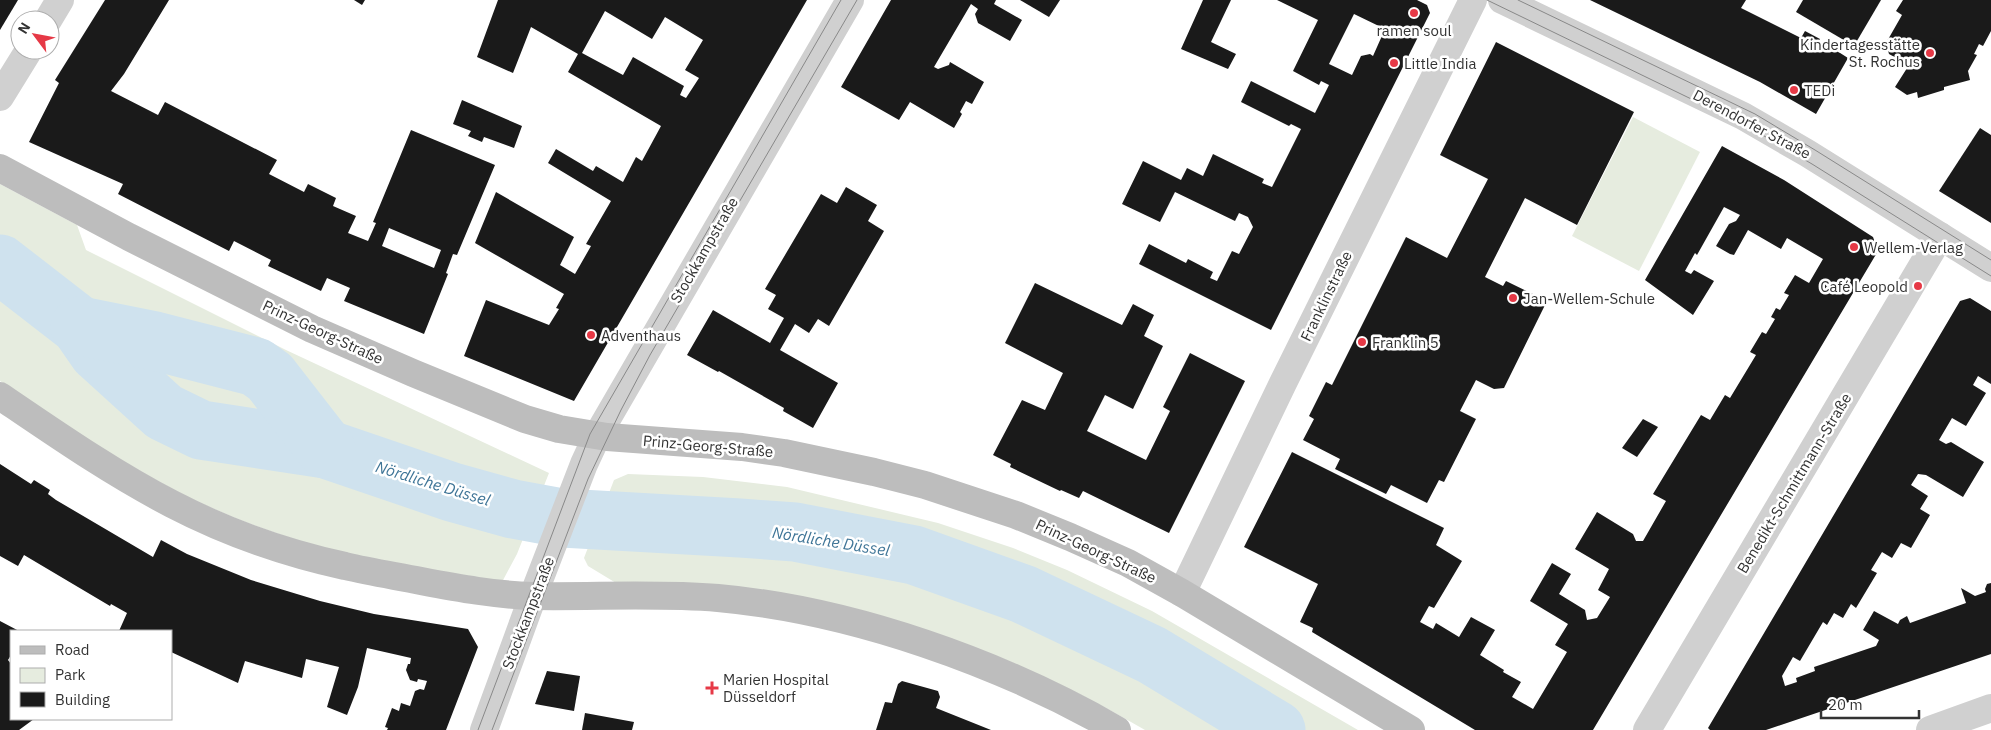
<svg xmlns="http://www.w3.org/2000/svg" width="1991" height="730" font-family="'IBM Plex Sans',sans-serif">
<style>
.green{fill:#e6ecdf}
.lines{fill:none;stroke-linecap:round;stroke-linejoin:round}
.river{stroke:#cfe2ee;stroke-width:59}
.building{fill:#1a1a1a;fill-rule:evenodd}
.minor{stroke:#d0d0d0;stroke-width:28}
.tertiary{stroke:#d0d0d0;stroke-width:28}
.secondary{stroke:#bdbdbd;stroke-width:28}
.tram{stroke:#888;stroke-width:1}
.poi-dot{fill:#e63946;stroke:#fff;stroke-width:2}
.labels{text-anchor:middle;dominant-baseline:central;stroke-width:5;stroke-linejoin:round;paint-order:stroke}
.poi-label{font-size:15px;fill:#333;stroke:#fff;text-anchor:start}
.street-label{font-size:15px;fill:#333;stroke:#fff}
.water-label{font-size:16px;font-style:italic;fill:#3f7597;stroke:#fff}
</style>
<rect width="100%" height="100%" fill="#fff"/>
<g class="green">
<polygon points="1633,117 1700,152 1639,271 1572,236"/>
<path d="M0,184L77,225L86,250L286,350L549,473L517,554L502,582C411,569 318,552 233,517C149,483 75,431 0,381Z"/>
<path d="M628,474L703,477L787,487L938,523L1013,548L1067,570L1152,611L1358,730H1145C1059,680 977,643 880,617L616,583L588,566L584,558L614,480Z"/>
</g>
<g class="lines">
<g class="river">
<polyline points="0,264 80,326 98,352 164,412 201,430 326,449 452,492 513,509 562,518 740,528 795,532 914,555 1023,594 1152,655 1276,730"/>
<polyline points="80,326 155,341 256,367 270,377 326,449"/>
</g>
</g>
<g class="building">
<polygon points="0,0 18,0 0,30"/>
<path d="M105,0H169L124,74L111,91L158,115L165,102L277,160L269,174L304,192L308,184L336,198L333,206L356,216L348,233L368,241L376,223L373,222L411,130L495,165L457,255L453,254L446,273L448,274L424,334L344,301L350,288L327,278L321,291L268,266L271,260L234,241L229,251L118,194L123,184L29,142L59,83L55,80ZM389,228L441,250L434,268L382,246Z"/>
<polygon points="354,0 365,0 362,5"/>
<path d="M498,0H807L574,401L464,356L486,300L549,325L559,309L556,308L564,294L475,243L496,192L574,237L560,265L575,274L591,246L586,244L611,201L548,163L556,149L593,171L596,166L623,182L636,157L642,161L661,126L568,72L578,54L531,27L513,73L477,57ZM605,11L652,39L665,17L703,40L685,70L699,78L686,98L680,95L684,86L633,57L623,75L582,53Z"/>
<polygon points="891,0 996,0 994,4 1022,20 1010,41 978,23 975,14 978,9 971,4 934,67 938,69 949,65 950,62 984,82 972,104 966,101 960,112 962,114 954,128 910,102 899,120 841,87"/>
<polygon points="1020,0 1060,0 1049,17"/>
<polygon points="1203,0 1231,0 1211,42 1236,54 1228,69 1181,49"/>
<path d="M1277,0H1417L1427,5L1430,13L1271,330L1139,264L1149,244L1186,263L1188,259L1213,272L1210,278L1217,281L1232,251L1239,254L1253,227L1248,217L1239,213L1235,221L1175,192L1160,222L1122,204L1143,161L1181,180L1187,168L1203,176L1213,154L1264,179L1262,183L1272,187L1301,129L1291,124L1289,126L1241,102L1251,81L1315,113L1329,85L1321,81L1319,85L1293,71L1318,20ZM1354,14L1385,29L1373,56L1370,54L1361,56L1352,75L1329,64Z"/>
<polygon points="1590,0 1746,0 1741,8 1801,38 1805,31 1820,39 1816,46 1827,52 1837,51 1848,58 1816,114 1760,82"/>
<polygon points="1803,0 1881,0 1854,46 1796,12"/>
<polygon points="1903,0 1991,0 1991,31 1983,46 1979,44 1974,54 1977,55 1968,71 1970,80 1944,87 1944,90 1918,98 1917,92 1907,95 1895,87 1909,65 1889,54 1886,43 1902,15 1896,11"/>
<polygon points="1496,42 1634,112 1577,225 1525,198 1485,277 1503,286 1506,281 1547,301 1504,388 1494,389 1476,380 1460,411 1476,419 1444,482 1439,480 1427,503 1391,485 1386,494 1335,469 1340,459 1303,440 1314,419 1309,416 1326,382 1332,385 1406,237 1447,258 1488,179 1440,155"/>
<polygon points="462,100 522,126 514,148 484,137 482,142 468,136 471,131 453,124"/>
<polygon points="1980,128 1991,135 1991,223 1939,191"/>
<polygon points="1722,146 1784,180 1873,237 1878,251 1593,730 1475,730 1312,632 1313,628 1300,622 1318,584 1244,547 1292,452 1444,528 1436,545 1462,561 1434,608 1429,606 1420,622 1433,629 1436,623 1459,637 1471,617 1495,630 1480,655 1504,670 1503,672 1521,682 1512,697 1533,709 1567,652 1555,645 1568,624 1530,601 1552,563 1571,574 1559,594 1585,610 1587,620 1597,618 1610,597 1598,590 1609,569 1575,549 1597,512 1633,534 1636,541 1643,541 1666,501 1653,494 1701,415 1710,420 1725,395 1730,398 1756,355 1750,352 1762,332 1766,334 1775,319 1771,317 1776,308 1780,310 1789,295 1784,293 1795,275 1809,283 1823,259 1787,238 1781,249 1748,230 1734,255 1730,254 1716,246 1729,224 1736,221 1740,215 1724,207 1697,255 1695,253 1685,271 1691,274 1694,270 1714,281 1693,315 1645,280"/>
<polygon points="846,187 877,205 868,221 884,231 829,326 818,319 809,333 795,324 780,350 838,383 813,428 783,411 784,408 719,371 718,372 687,355 713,310 770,343 784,318 768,309 776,295 765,289 821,194 837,203"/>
<polygon points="1035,283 1122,325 1133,304 1154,315 1144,336 1163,346 1133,409 1105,395 1087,431 1146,460 1170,411 1163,407 1190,353 1245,381 1169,533 1083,491 1079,498 1061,490 1060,491 1010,467 1011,464 993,455 1022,400 1045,410 1063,373 1005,343"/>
<polygon points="1970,298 1991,311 1991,384 1978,376 1973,385 1986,393 1966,426 1952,418 1939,440 1946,444 1951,442 1984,462 1963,497 1926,475 1918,474 1911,485 1928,496 1920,509 1930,515 1911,548 1901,543 1892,558 1882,552 1871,570 1877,573 1856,608 1851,604 1843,618 1834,613 1827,625 1823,622 1800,661 1793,657 1782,676 1785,686 1797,682 1796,678 1815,671 1814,667 1876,646 1879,640 1863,630 1874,611 1898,624 1900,620 1907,616 1910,623 1966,603 1961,588 1975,596 1986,592 1985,589 1987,584 1991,583 1991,654 1766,730 1710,730 1708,728 1960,301"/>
<polygon points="1643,419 1658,427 1637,457 1622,448"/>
<polygon points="0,464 31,484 34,480 50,490 48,494 56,500 153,557 161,540 187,554 251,580 320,601 374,614 468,629 478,647 446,730 387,730 388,728 385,727 392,708 399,711 401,703 410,706 415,691 420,689 424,690 427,681 418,679 417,682 410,680 406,670 408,664 410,664 411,658 367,648 358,687 347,715 327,707 339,667 306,659 302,678 245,661 238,683 171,652 171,631 119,631 127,613 111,604 110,606 24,555 18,566 0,556"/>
<polygon points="0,621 19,631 11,631 11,655 8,660 11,664 11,719 34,719 19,730 0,730"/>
<polygon points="547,671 580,676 574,711 535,704"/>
<polygon points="902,681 938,691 940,697 936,708 991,730 876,730 885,702 892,703 898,684"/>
<polygon points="585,713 634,722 632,730 582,730"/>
</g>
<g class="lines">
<g class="minor">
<polyline points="48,20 60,0"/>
<polyline points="0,97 29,50"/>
<polyline points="1182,593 1283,383 1473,0"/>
<polyline points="484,730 533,596 584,464 597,436 850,0"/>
<polyline points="1647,730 1940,236"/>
<polyline points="1930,730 1991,708"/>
</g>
<polyline class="tertiary" points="1502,0 1743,116 1807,153 1991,268"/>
<g class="secondary">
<polyline points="0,168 129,237 312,329 413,373 525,419 559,429 607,437 742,447 784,453 874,472 925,485 1016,515 1070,537 1128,563 1182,593 1411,730"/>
<path d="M0,396C56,434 112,473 172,504C226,532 285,553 345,566C370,572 396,576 421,581C458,588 496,595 533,596C595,597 657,593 718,598C852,610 1001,663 1117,730"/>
</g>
<g class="tram">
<polyline points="1487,0 1747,126 1812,164 1991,276"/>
<polyline points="1518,0 1755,114 1815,150 1991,260"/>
<polyline points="478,730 590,434 841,0"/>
<polyline points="492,730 588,479 621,410 650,355 857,0"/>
</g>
</g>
<g class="poi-dot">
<circle cx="1414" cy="13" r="5"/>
<circle cx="1930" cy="53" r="5"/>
<circle cx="1394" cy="63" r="5"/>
<circle cx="1794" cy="90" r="5"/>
<circle cx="1854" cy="247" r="5"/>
<circle cx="1918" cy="286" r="5"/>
<circle cx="1513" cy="298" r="5"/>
<circle cx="591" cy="335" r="5"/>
<circle cx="1362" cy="342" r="5"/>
<path d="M709.5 680.5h5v5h5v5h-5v5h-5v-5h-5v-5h5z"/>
</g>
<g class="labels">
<g class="poi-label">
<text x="1414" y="30" text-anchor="middle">ramen soul</text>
<text x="1920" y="44" text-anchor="end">Kindertagesstätte<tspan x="1920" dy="17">St. Rochus</tspan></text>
<text x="1404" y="63">Little India</text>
<text x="1804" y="90">TEDi</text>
<text x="1864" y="247">Wellem-Verlag</text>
<text x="1908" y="286" text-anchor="end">Café Leopold</text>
<text x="1523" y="298">Jan-Wellem-Schule</text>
<text x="601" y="335">Adventhaus</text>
<text x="1372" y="342">Franklin 5</text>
<text x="723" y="679">Marien Hospital<tspan x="723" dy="17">Düsseldorf</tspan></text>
</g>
<g class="street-label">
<text transform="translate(1752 124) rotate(28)">Derendorfer Straße</text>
<text transform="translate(704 250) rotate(-60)">Stockkampstraße</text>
<text transform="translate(1326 296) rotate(-64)">Franklinstraße</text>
<text transform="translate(323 332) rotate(25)">Prinz-Georg-Straße</text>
<text transform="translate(708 446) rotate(5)">Prinz-Georg-Straße</text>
<text transform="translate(1794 483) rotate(-59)">Benedikt-Schmittmann-Straße</text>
<text transform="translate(1096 551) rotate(25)">Prinz-Georg-Straße</text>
<text transform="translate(528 613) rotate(-69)">Stockkampstraße</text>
</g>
<g class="water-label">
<text transform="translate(433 483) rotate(17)">Nördliche Düssel</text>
<text transform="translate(831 541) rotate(9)">Nördliche Düssel</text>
</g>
</g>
<rect x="10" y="630" width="162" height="90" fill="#ffffff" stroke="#adadad"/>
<rect x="20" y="646" width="25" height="8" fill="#bdbdbd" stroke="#adadad"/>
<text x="55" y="655" font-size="15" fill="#333333">Road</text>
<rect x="20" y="668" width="25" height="15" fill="#e6ecdf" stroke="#adadad"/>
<text x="55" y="680" font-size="15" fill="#333333">Park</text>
<rect x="20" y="692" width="25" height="15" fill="#1a1a1a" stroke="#adadad"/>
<text x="55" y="705" font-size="15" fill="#333333">Building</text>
<g transform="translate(35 35) rotate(302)"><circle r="24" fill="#ffffff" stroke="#adadad"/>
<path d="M0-4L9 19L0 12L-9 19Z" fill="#e63946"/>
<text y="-8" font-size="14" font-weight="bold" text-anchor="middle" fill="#333333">N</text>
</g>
<path d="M1821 710v8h98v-8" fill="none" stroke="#333333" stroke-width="2.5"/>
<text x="1828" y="710" font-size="15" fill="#333333" stroke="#ffffff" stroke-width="4" paint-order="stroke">20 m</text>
</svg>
